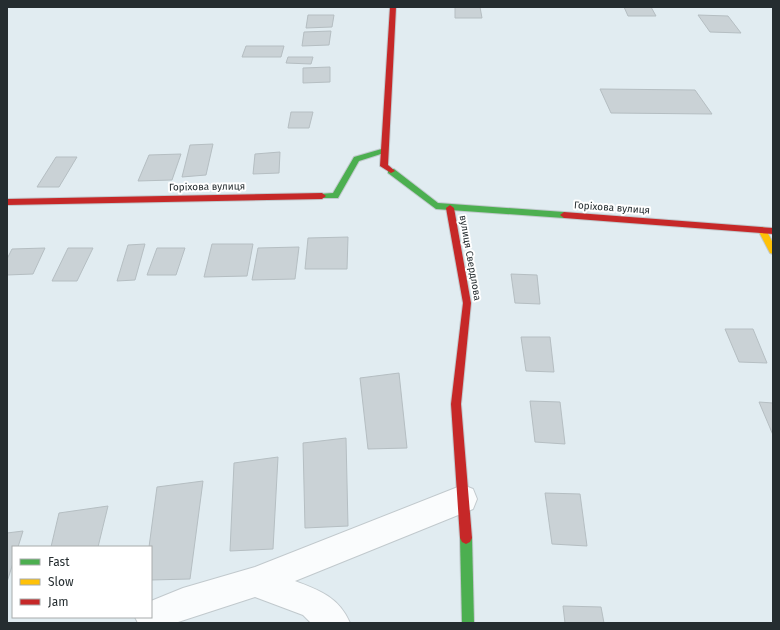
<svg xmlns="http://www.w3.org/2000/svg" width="780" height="630" font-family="'Fira Sans',sans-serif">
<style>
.building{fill:#cad2d6;stroke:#b5bec2}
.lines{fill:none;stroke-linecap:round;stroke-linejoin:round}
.street-casing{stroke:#c1c9cd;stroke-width:2}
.fast-casing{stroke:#c1c9cd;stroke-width:2}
.slow-casing{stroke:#c1c9cd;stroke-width:2}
.jam-casing{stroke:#c1c9cd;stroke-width:2}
.street{fill:#fafcfd;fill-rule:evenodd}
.fast{fill:#4caf50;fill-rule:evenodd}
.slow{fill:#ffc107;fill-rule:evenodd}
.jam{fill:#c62828;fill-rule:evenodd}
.labels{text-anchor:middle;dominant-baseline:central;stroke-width:4;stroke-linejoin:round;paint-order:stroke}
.street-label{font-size:10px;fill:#252d30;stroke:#fff}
</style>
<rect width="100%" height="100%" fill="#e1ecf1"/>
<g class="building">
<polygon points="455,7 480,7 482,18 455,18"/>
<polygon points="624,7 651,7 656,16 628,16"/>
<polygon points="308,15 334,15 332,27 306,28"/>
<polygon points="698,15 728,16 741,33 710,32"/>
<polygon points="331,31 329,45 302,46 304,32"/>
<polygon points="246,46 284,46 281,57 242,57"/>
<polygon points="288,57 313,57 311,64 286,63"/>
<polygon points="330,67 330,82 303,83 303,68"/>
<polygon points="600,89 695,90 712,114 611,113"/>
<polygon points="291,112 313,112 309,128 288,128"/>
<polygon points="213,144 206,175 182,177 190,145"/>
<polygon points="280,152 279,173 253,174 255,154"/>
<polygon points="181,154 172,180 138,181 149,155"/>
<polygon points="56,157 77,157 59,187 37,187"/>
<polygon points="348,237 347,269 305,269 308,238"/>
<polygon points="145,244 135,280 117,281 128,245"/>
<polygon points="212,244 253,244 247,276 204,277"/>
<polygon points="299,247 295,279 252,280 258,248"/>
<polygon points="45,248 33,274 7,275 7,259 12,249"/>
<polygon points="68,248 93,248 77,281 52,281"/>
<polygon points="157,248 185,248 176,275 147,275"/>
<polygon points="511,274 537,275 540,304 515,303"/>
<polygon points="725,329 753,329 767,363 739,362"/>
<polygon points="521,337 550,337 554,372 526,371"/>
<polygon points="399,373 407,448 368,449 360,378"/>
<polygon points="530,401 560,402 565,444 535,442"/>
<polygon points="759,402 773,403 773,435"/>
<polygon points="346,438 348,526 305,528 303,443"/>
<polygon points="278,457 273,549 230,551 234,463"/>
<polygon points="203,481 190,579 151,580 151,547 149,547 157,487"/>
<polygon points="545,493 580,494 587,546 552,544"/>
<polygon points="108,506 98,547 51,547 59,513"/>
<polygon points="23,531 18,547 13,547 13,563 7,582 7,533"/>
<polygon points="563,606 601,607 604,623 565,623"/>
</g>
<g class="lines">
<defs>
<path id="street" d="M463,485L473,489L477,499L473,509L295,581C319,590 339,597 350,623H311L303,615L255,597L175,623H138L135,617H151V601L183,588L255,567Z"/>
<g id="fast">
<polygon points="385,148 387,148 387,152 359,161 338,198 319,198 319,194 333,193 354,157"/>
<polygon points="388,169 394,169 438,203 564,212 568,215 564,218 436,209 388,173"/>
<polygon points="466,532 470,534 472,538 474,623 462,623 460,538 462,534"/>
</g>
<polygon id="slow" points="762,227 765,228 773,243 773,254 770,253 758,230"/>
<g id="jam">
<polygon points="390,7 396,7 388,165 395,171 391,173 380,166"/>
<polygon points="322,193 326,196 322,199 7,205 7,199"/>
<polygon points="450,205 454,208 471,303 461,404 472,538 470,542 466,544 462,542 460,538 451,404 463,303 446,208"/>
<polygon points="564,212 773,228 773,234 564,218 560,215"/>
</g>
</defs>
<use href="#street" class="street-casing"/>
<use href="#fast" class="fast-casing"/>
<use href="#slow" class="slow-casing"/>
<use href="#jam" class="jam-casing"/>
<use href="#street" class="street"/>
<use href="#fast" class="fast"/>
<use href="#slow" class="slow"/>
<use href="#jam" class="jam"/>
</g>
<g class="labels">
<g class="street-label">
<text transform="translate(207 187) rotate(-1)">Горіхова вулиця</text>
<text transform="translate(612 208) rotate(4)">Горіхова вулиця</text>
<text transform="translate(470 258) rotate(80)">вулиця Свердлова</text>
</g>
</g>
<rect width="780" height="630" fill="none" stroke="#252d30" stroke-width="16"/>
<rect x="12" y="546" width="140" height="72" fill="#ffffff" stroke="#a8abac"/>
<rect x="20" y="559" width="20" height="6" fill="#4caf50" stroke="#a8abac"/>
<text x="48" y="566" font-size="12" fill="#252d30">Fast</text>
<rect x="20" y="579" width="20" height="6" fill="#ffc107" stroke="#a8abac"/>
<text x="48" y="586" font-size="12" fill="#252d30">Slow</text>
<rect x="20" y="599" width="20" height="6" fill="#c62828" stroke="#a8abac"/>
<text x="48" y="606" font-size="12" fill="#252d30">Jam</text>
</svg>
